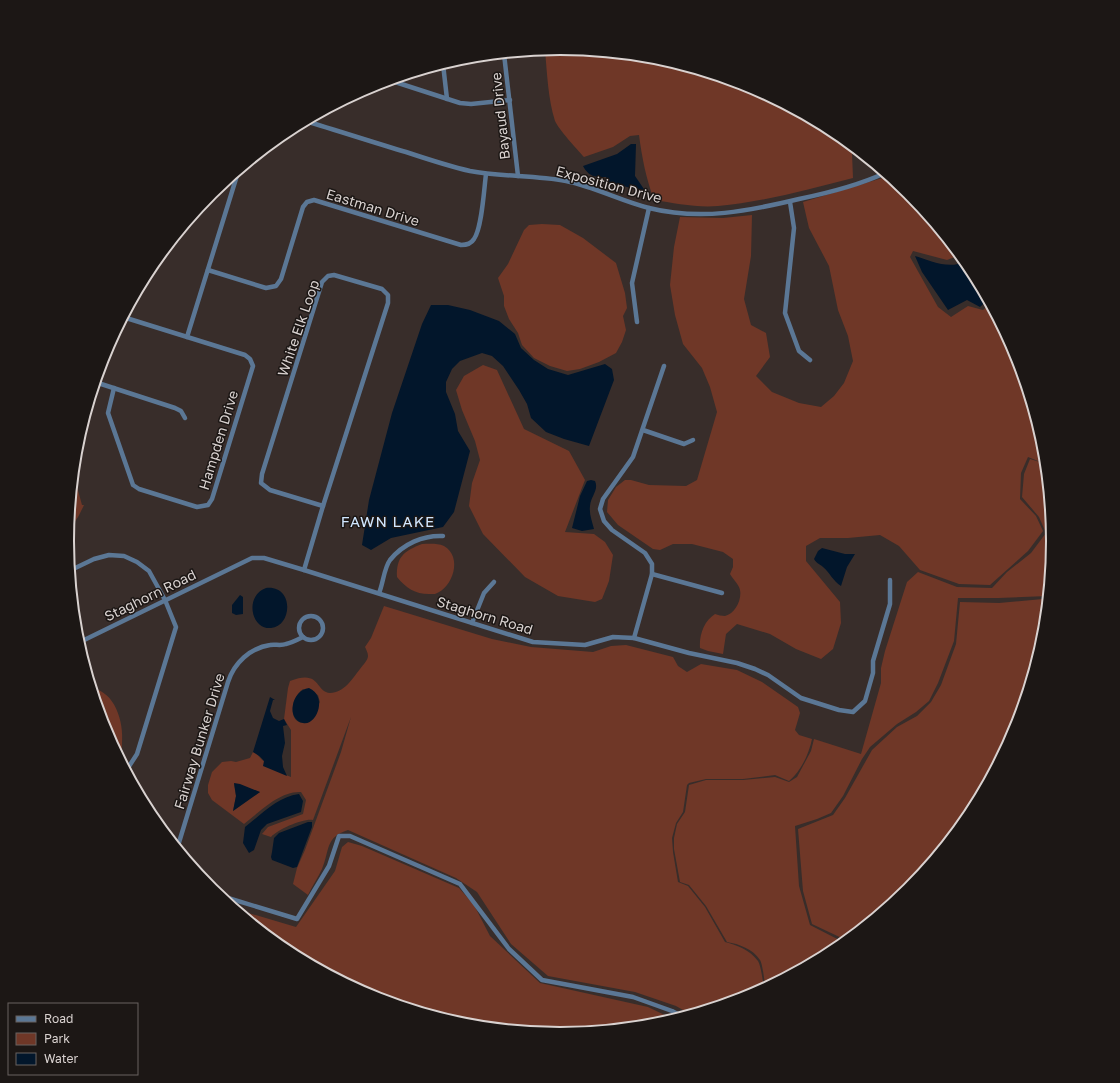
<svg xmlns="http://www.w3.org/2000/svg" width="1120" height="1083" font-family="'Golos Text',sans-serif">
<style>
.green{fill:#6f3727;fill-rule:evenodd}
.water{fill:#02162b}
.lines{fill:none;stroke-linecap:round;stroke-linejoin:round}
.street{stroke:#5b7795;stroke-width:4.5}
.labels{text-anchor:middle;dominant-baseline:central;stroke-width:3;stroke-linejoin:round;paint-order:stroke}
.street-label{font-size:14px;fill:#d9d2d0;stroke:#1c1715}
.neighbourhood-label{font-size:15px;letter-spacing:1px;fill:#d1e7ff;stroke:#1c1715}
.rim{fill:none;stroke:#d9d2d0;stroke-width:2}
</style>
<rect width="100%" height="100%" fill="#382d2a"/>
<g class="green">
<path d="M560,48L657,58L749,86L834,131L856,149L852,153L853,178C809,189 764,202 718,206C697,208 674,203 654,200C646,178 642,158 639,135L630,136L613,147L584,157C577,149 559,130 555,121C548,99 547,72 545,50Z"/>
<path d="M889,176L909,193L960,255L947,260L913,251L910,257L938,307L951,317L968,306L983,310L990,304L1016,353L1044,445L1053,542L1048,596L998,598H958L954,641L938,683L929,701L916,712L897,724L870,747L862,759L843,796L831,813L817,819L795,826L799,886L810,925L845,943L834,952L766,988C764,981 763,965 760,960C753,949 739,944 727,942L706,906L689,885L680,882L674,849V838L677,824L685,812L689,785L706,780H743L775,777L789,782L797,777L811,751L814,739L861,754L881,683V668L885,651L907,582L918,572L957,587L992,588L1007,572L1031,553L1046,533L1039,517L1022,497L1024,474L1030,459L1043,463L1028,457L1021,473L1020,499L1036,516L1043,531L1028,551L990,585L959,584L920,570L899,546L880,535L848,538H820L806,546V561L840,602L841,623L833,649L821,659L796,649L770,634L737,624L726,634L723,654L708,651L700,648C699,635 704,621 715,614C718,615 722,616 725,616C735,614 742,600 740,590C739,585 733,579 730,574L733,567V559L723,552L692,544H673L660,550L653,549L618,525L607,512L608,500L616,487L625,480H631L649,485L686,486L697,480L717,412L710,387L702,368L683,344L675,315L670,285L674,247L680,217L723,218L752,215L751,256L744,299L751,325L766,333L770,357L756,376L772,392L799,403L821,407L834,396L844,383L853,361L848,336L838,310L829,266L809,228L803,202Z"/>
<polygon points="542,224 560,225 583,238 616,263 625,293 627,308 623,316 626,330 622,342 616,353 599,362 580,369 567,371 550,366 534,358 522,345 518,333 509,319 504,306 504,296 498,278 508,264 524,230 529,225"/>
<polygon points="483,365 497,370 524,429 569,451 585,480 565,532 594,534 605,542 613,555 609,581 602,599 595,602 558,596 525,577 483,534 469,506 472,483 480,460 475,441 462,410 456,390 464,376"/>
<path d="M76,449L78,462L75,466L77,472L76,483L82,505H84C80,513 76,524 68,527Z"/>
<path d="M422,544C429,544 437,543 444,546C463,557 453,588 435,594C434,594 429,594 429,594C415,594 406,588 397,577C396,557 404,551 422,544Z"/>
<polygon points="1043,599 1048,600 1044,638 1016,731 970,816 909,891 848,941 812,924 803,891 798,829 833,815 845,798 872,750 897,727 917,716 931,702 941,685 956,644 960,602 999,603"/>
<path d="M384,606L492,639L531,647L593,652L611,646L626,645L673,657L678,666L687,672L701,664L737,670L762,682L798,707L800,713L795,730L799,735L812,739C809,754 801,771 789,781L775,775L743,779H706L689,783L687,785L683,812L676,823L672,838L673,852L678,882L688,886L705,907L725,942C737,945 750,950 758,961C761,966 763,982 764,989L749,998L692,1015L676,1006L635,992L548,976L511,944L477,892L456,878L348,830C325,837 330,850 322,869C318,878 312,886 308,895L293,884L297,868L305,850L341,752L351,717L313,820C304,818 278,829 271,837L262,834L268,827L303,814L306,800L301,792C279,791 260,812 244,824L212,800L208,793V785L212,772L222,762L231,761L236,762L250,758L253,752C259,755 260,759 265,762C273,768 283,774 291,777V730L284,719L288,688L290,681C321,669 315,692 330,693C344,693 353,678 360,669C363,665 368,660 368,656C368,653 366,649 365,647L371,638ZM303,689L318,695L320,702L310,722C286,728 290,698 303,689ZM234,784L260,792L233,811L236,796Z"/>
<path d="M91,688C115,691 124,722 122,743C122,748 122,753 119,758L104,730Z"/>
<polygon points="348,842 362,846 459,888 474,905 490,936 540,983 648,1007 675,1020 656,1026 560,1035 463,1025 371,997 286,952 232,908 296,927 335,871 342,847"/>
</g>
<g class="water">
<path d="M631,144H636L635,176L646,192L608,182L606,177C595,177 589,177 583,166L617,154Z"/>
<path d="M915,256C931,261 950,270 965,261L970,268L988,300L980,307L967,300L948,310L922,272Z"/>
<polygon points="431,305 448,305 470,310 499,321 515,334 521,348 534,360 548,369 568,375 605,364 612,369 614,380 589,446 564,439 546,432 531,418 527,404 519,390 503,366 492,356 482,353 460,361 452,369 446,382 446,392 455,414 458,431 470,451 454,512 443,527 391,538 371,550 362,545 369,500 392,413 422,324"/>
<path d="M591,480L595,481C599,490 591,496 590,506C589,514 592,521 594,529L582,531L572,528L580,496L587,481Z"/>
<path d="M822,548L845,554H855L847,567L841,586C833,581 830,573 823,567C820,564 817,564 814,559L818,551Z"/>
<path d="M266,588C295,585 292,627 271,628C251,630 244,596 266,588Z"/>
<polygon points="240,595 243,597 243,614 236,615 232,613 232,605"/>
<path d="M309,688C328,696 317,726 303,723C286,720 291,690 309,688Z"/>
<path d="M270,697L275,700H273L270,711L273,718L279,721L284,719L287,725L283,726L285,743L282,756L283,767L287,776L263,766L264,761C261,757 258,755 253,752Z"/>
<polygon points="234,783 240,784 260,792 233,811 236,796"/>
<path d="M299,794L303,801L301,812L267,824L261,830L254,850L249,853L243,843L245,827C262,814 277,797 299,794Z"/>
<polygon points="308,822 312,822 312,827 297,867 293,868 272,860 271,857 272,852 274,838 279,833"/>
</g>
<g class="lines">
<g class="street">
<polyline points="504,54 518,176"/>
<polyline points="443,64 447,99"/>
<polyline points="389,80 460,103 471,104 510,100"/>
<path d="M305,121C339,131 372,142 406,152C427,159 448,166 470,171C502,177 534,175 566,181C595,187 621,201 649,208C701,221 749,211 799,199C828,193 857,186 885,173"/>
<polyline points="790,202 794,228 785,313 799,351 810,360"/>
<path d="M208,270L266,288L276,286L281,279L303,207L307,202L314,200L461,245C466,245 471,244 474,239C482,228 484,189 486,174"/>
<polygon points="334,275 382,289 388,295 388,303 323,506 270,490 261,483 262,474 322,282 328,276"/>
<polyline points="637,322 632,283 649,208"/>
<polyline points="187,337 239,169"/>
<polyline points="95,382 175,408 181,411 185,418"/>
<polyline points="114,388 108,413 133,485 139,489 197,507 208,505 212,499 253,366 250,359 245,355 123,317"/>
<polyline points="643,430 684,444 693,440"/>
<polyline points="304,570 323,506"/>
<polyline points="69,571 94,559 109,555 124,556 137,562 149,571 165,600 176,627 137,754 126,771"/>
<polyline points="652,574 722,593"/>
<path d="M379,593C383,584 384,568 390,560C403,544 423,535 443,536"/>
<circle cx="311" cy="628" r="12"/>
<polyline points="472,623 484,593 494,582"/>
<polyline points="634,638 652,574 652,564 645,553 612,530 604,521 600,509 603,499 633,457 664,366"/>
<polyline points="78,643 252,558 264,558 304,570 533,642 585,645 613,637 634,638 689,653 737,663 755,669 768,675 801,698 839,710 853,712 865,701 873,673 873,661 890,604 890,580"/>
<path d="M177,849L228,682C234,663 250,648 270,645C275,644 281,646 286,644C291,643 297,640 303,637"/>
<polyline points="179,851 186,857 190,864"/>
<polyline points="215,894 297,919 329,866 339,836 350,836 460,884 509,949 542,980 633,997 672,1011 683,1017"/>
</g>
</g>
<g class="labels">
<g class="street-label">
<text transform="translate(500 116) rotate(-96)">Bayaud Drive</text>
<text transform="translate(609 184) rotate(15)">Exposition Drive</text>
<text transform="translate(373 207) rotate(17)">Eastman Drive</text>
<text transform="translate(298 328) rotate(-71)">White Elk Loop</text>
<text transform="translate(218 440) rotate(-73)">Hampden Drive</text>
<text transform="translate(150 595) rotate(-26)">Staghorn Road</text>
<text transform="translate(485 615) rotate(17)">Staghorn Road</text>
<text transform="translate(199 741) rotate(-73)">Fairway Bunker Drive</text>
</g>
<g class="neighbourhood-label">
<text x="388" y="521">FAWN LAKE</text>
</g>
</g>
<path d="M0 0H1120V1083H0ZM74 541a486 486 0 1 1 972 0a486 486 0 1 1-972 0Z" fill="#1c1715" fill-rule="evenodd"/>
<path class="rim" d="M74 541a486 486 0 1 1 972 0a486 486 0 1 1-972 0Z"/>
<rect x="8" y="1003" width="130" height="72" fill="#1c1715" stroke="#686260"/>
<rect x="16" y="1016" width="20" height="6" fill="#5b7795" stroke="#686260"/>
<text x="44" y="1023" font-size="12" fill="#d9d2d0">Road</text>
<rect x="16" y="1033" width="20" height="12" fill="#6f3727" stroke="#686260"/>
<text x="44" y="1043" font-size="12" fill="#d9d2d0">Park</text>
<rect x="16" y="1053" width="20" height="12" fill="#02162b" stroke="#686260"/>
<text x="44" y="1063" font-size="12" fill="#d9d2d0">Water</text>
</svg>
